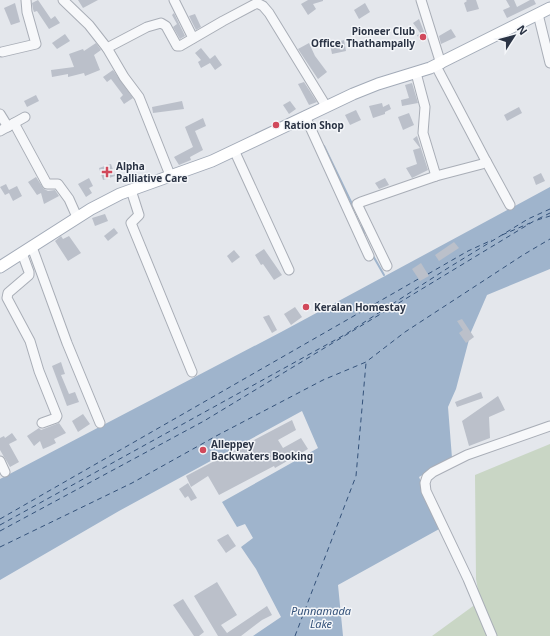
<svg xmlns="http://www.w3.org/2000/svg" width="550" height="636" font-family="'Noto Sans',sans-serif">
<style>
.green{fill:#c9d6c5}
.water{fill:#9fb4cc}
.lines{fill:none;stroke-linecap:round;stroke-linejoin:round}
.stream{stroke:#9fb4cc;stroke-width:2}
.ferry{stroke:#34527a;stroke-width:1;stroke-dasharray:5 4;stroke-linecap:butt}
.building{fill:#bbc0ca}
.minor-casing{stroke:#a9aeb7;stroke-width:11}
.major-casing{stroke:#a3abb8;stroke-width:13}
.minor{stroke:#f7f8fa;stroke-width:9}
.major{stroke:#fff;stroke-width:11}
.poi-dot{fill:#d1495b;stroke:#f4f6f9;stroke-width:1.5}
.labels{text-anchor:middle;dominant-baseline:central;stroke-width:3;stroke-linejoin:round;paint-order:stroke}
.poi-label{font-size:10px;font-weight:bold;fill:#2b3445;stroke:#f4f6f9;text-anchor:start}
.water-label{font-size:11px;font-style:italic;fill:#34527a;stroke:#f4f6f9}
</style>
<rect width="100%" height="100%" fill="#e4e7ec"/>
<polygon class="green" points="550,444 550,636 432,636 480,601 476,579 475,475"/>
<polygon class="water" points="550,187 550,269 487,295 471,332 456,389 448,407 452,458 419,477 441,528 338,585 343,636 253,636 281,617 256,569 241,547 253,538 245,524 237,527 222,502 318,448 302,411 119,511 0,580 0,479 283,331"/>
<g class="lines">
<g class="stream">
<polyline points="324,146 353,206"/>
<polyline points="362,224 365,239"/>
<polyline points="372,254 384,275"/>
</g>
<g class="ferry">
<polyline points="538,219 550,213"/>
<polyline points="502,235 530,223"/>
<polyline points="428,274 468,251 492,240"/>
<polyline points="0,519 420,278"/>
<polyline points="0,525 346,334 448,268 528,219 550,209"/>
<polyline points="0,531 204,421 534,221 550,216"/>
<polyline points="0,547 132,483 218,435 323,380 366,362 405,332 523,255 550,239"/>
<polyline points="295,636 356,476 366,363"/>
</g>
</g>
<g class="building">
<polygon points="38,0 51,19 55,16 60,23 49,29 37,11 34,12 33,9 32,3"/>
<polygon points="78,0 98,0 83,8"/>
<polygon points="308,0 323,0 323,1 313,4 316,9 308,15 301,4"/>
<polygon points="466,0 476,0 479,9 467,12 464,3 467,1"/>
<polygon points="506,0 514,0 517,7 530,0 534,0 536,4 507,18 503,10 510,7"/>
<polygon points="15,3 20,22 11,25 4,8"/>
<polygon points="365,3 370,12 359,19 354,10"/>
<polygon points="174,13 185,36 180,39 173,27 177,24 172,15"/>
<polygon points="195,14 201,27 196,30 189,16"/>
<polygon points="419,19 427,39 420,41 417,35 421,34 413,23"/>
<polygon points="451,29 456,37 441,44 439,36"/>
<polygon points="65,34 70,41 57,49 52,43"/>
<polygon points="344,40 346,51 332,54 330,44"/>
<polygon points="96,43 101,50 94,55 100,70 85,76 84,73 68,77 68,74 52,77 51,70 74,67 69,54 83,49 84,51"/>
<polygon points="309,43 315,56 327,72 318,79 298,49"/>
<polygon points="201,48 210,59 215,55 222,65 215,70 210,63 201,68 198,62 201,60 195,53"/>
<polygon points="113,70 133,98 124,104 120,98 123,95 111,79 107,82 103,77"/>
<polygon points="304,82 317,102 309,105 298,84"/>
<polygon points="412,83 418,103 402,106 401,100 409,98 405,85"/>
<polygon points="36,95 39,101 27,107 24,101"/>
<polygon points="182,101 184,109 153,113 152,107"/>
<polygon points="290,101 296,109 289,114 283,105"/>
<polygon points="382,103 383,107 389,104 391,109 385,112 385,114 373,118 369,106"/>
<polygon points="519,107 522,113 507,121 504,115"/>
<polygon points="356,110 361,120 350,125 345,115"/>
<polygon points="409,113 414,125 403,130 398,117"/>
<polygon points="203,118 206,126 195,131 203,150 190,157 191,160 179,165 174,157 193,147 185,127"/>
<polygon points="417,136 428,170 412,178 406,168 417,164 413,150 420,148 413,139"/>
<polygon points="111,164 115,176 103,180 99,168"/>
<polygon points="541,173 545,181 536,185 533,177"/>
<polygon points="36,177 44,189 48,191 55,190 59,196 44,204 41,193 37,195 28,182"/>
<polygon points="89,178 93,186 89,188 92,193 86,197 78,184"/>
<polygon points="385,178 389,185 379,189 375,183"/>
<polygon points="6,184 9,190 17,186 22,196 13,201 9,193 5,195 0,187"/>
<polygon points="105,214 108,221 95,226 92,218"/>
<polygon points="114,228 118,233 108,241 104,236"/>
<polygon points="61,236 63,239 69,236 81,253 68,261 55,241"/>
<polygon points="454,242 459,248 439,261 435,255"/>
<polygon points="264,249 282,275 274,280 263,264 261,265 255,255"/>
<polygon points="234,250 240,257 232,263 227,256"/>
<polygon points="421,263 429,276 420,281 412,269"/>
<polygon points="295,307 302,317 291,325 284,314"/>
<polygon points="269,315 277,330 272,333 263,317"/>
<polygon points="462,319 474,337 466,343 459,333 463,330 457,321"/>
<polygon points="61,362 65,374 61,375 69,394 75,392 79,402 67,406 52,366"/>
<polygon points="481,392 483,398 457,407 455,402"/>
<polygon points="498,396 505,410 489,417 490,438 469,446 462,421"/>
<polygon points="83,414 90,424 78,432 72,421"/>
<polygon points="292,420 296,430 278,440 283,448 301,438 308,449 275,468 274,466 219,495 208,476 191,487 186,476"/>
<polygon points="59,423 66,433 54,439 56,443 50,446 43,449 40,441 34,446 27,436 39,428 41,430"/>
<polygon points="12,433 17,440 9,444 19,462 10,467 0,450 0,438 4,436 5,438"/>
<polygon points="188,483 197,498 191,501 188,496 185,498 179,489"/>
<polygon points="228,534 236,546 226,553 217,540"/>
<polygon points="217,582 237,615 221,625 227,633 267,606 272,615 262,620 241,636 218,636 194,596"/>
<polygon points="183,599 204,632 199,636 194,636 173,605"/>
</g>
<g class="lines">
<defs>
<g id="minor">
<polyline points="63,0 89,25 107,48 124,77 139,97 170,175"/>
<polyline points="174,0 193,38"/>
<polyline points="421,0 441,64"/>
<polyline points="538,14 550,63"/>
<polyline points="107,48 147,27 161,23 166,26 177,46 180,46 223,21 257,3 263,6 269,13 326,106"/>
<polyline points="2,52 36,44 27,12 26,0"/>
<polyline points="416,73 425,107 423,133 436,176"/>
<polyline points="0,114 8,127"/>
<polyline points="305,116 369,256"/>
<polyline points="14,123 47,184 58,184 69,199 77,217"/>
<polyline points="0,131 25,117"/>
<polyline points="234,150 289,270"/>
<polyline points="486,161 510,205"/>
<polyline points="131,190 139,215 131,223 192,372"/>
<polyline points="32,247 67,343 100,423"/>
<polyline points="22,253 29,272 29,275 8,293 7,298 30,341 39,371 57,416 56,418 42,423"/>
<polyline points="387,266 357,204 361,202 436,176 482,164 486,161 436,66"/>
<polyline points="0,461 5,472"/>
<polyline points="492,636 468,579 426,491 425,483 427,477 433,472 467,455 550,426"/>
</g>
<polyline id="major" points="0,267 91,209 120,194 212,161 353,94 378,84 430,68 550,8"/>
</defs>
<use href="#minor" class="minor-casing"/>
<use href="#major" class="major-casing"/>
<use href="#minor" class="minor"/>
<use href="#major" class="major"/>
</g>
<g class="poi-dot">
<circle cx="423" cy="37" r="4"/>
<circle cx="276" cy="125" r="4"/>
<path d="M105 166h4v4h4v4h-4v4h-4v-4h-4v-4h4z"/>
<circle cx="306" cy="307" r="4"/>
<circle cx="203" cy="450" r="4"/>
</g>
<g class="labels">
<g class="poi-label">
<text x="415" y="31" text-anchor="end">Pioneer Club<tspan x="415" dy="12">Office, Thathampally</tspan></text>
<text x="284" y="125">Ration Shop</text>
<text x="116" y="166">Alpha<tspan x="116" dy="12">Palliative Care</tspan></text>
<text x="314" y="307">Keralan Homestay</text>
<text x="211" y="444">Alleppey<tspan x="211" dy="12">Backwaters Booking</tspan></text>
</g>
<g class="water-label">
<text x="321" y="610">Punnamada<tspan x="321" dy="13">Lake</tspan></text>
</g>
</g>
<g transform="translate(514 36) rotate(54)" stroke="#f4f6f9" stroke-width="3" paint-order="stroke">
<path d="M0-3L7 15L0 10L-7 15Z" fill="#2b3445"/>
<text y="-6" font-size="11" font-weight="bold" text-anchor="middle" fill="#2b3445">N</text>
</g>
</svg>
